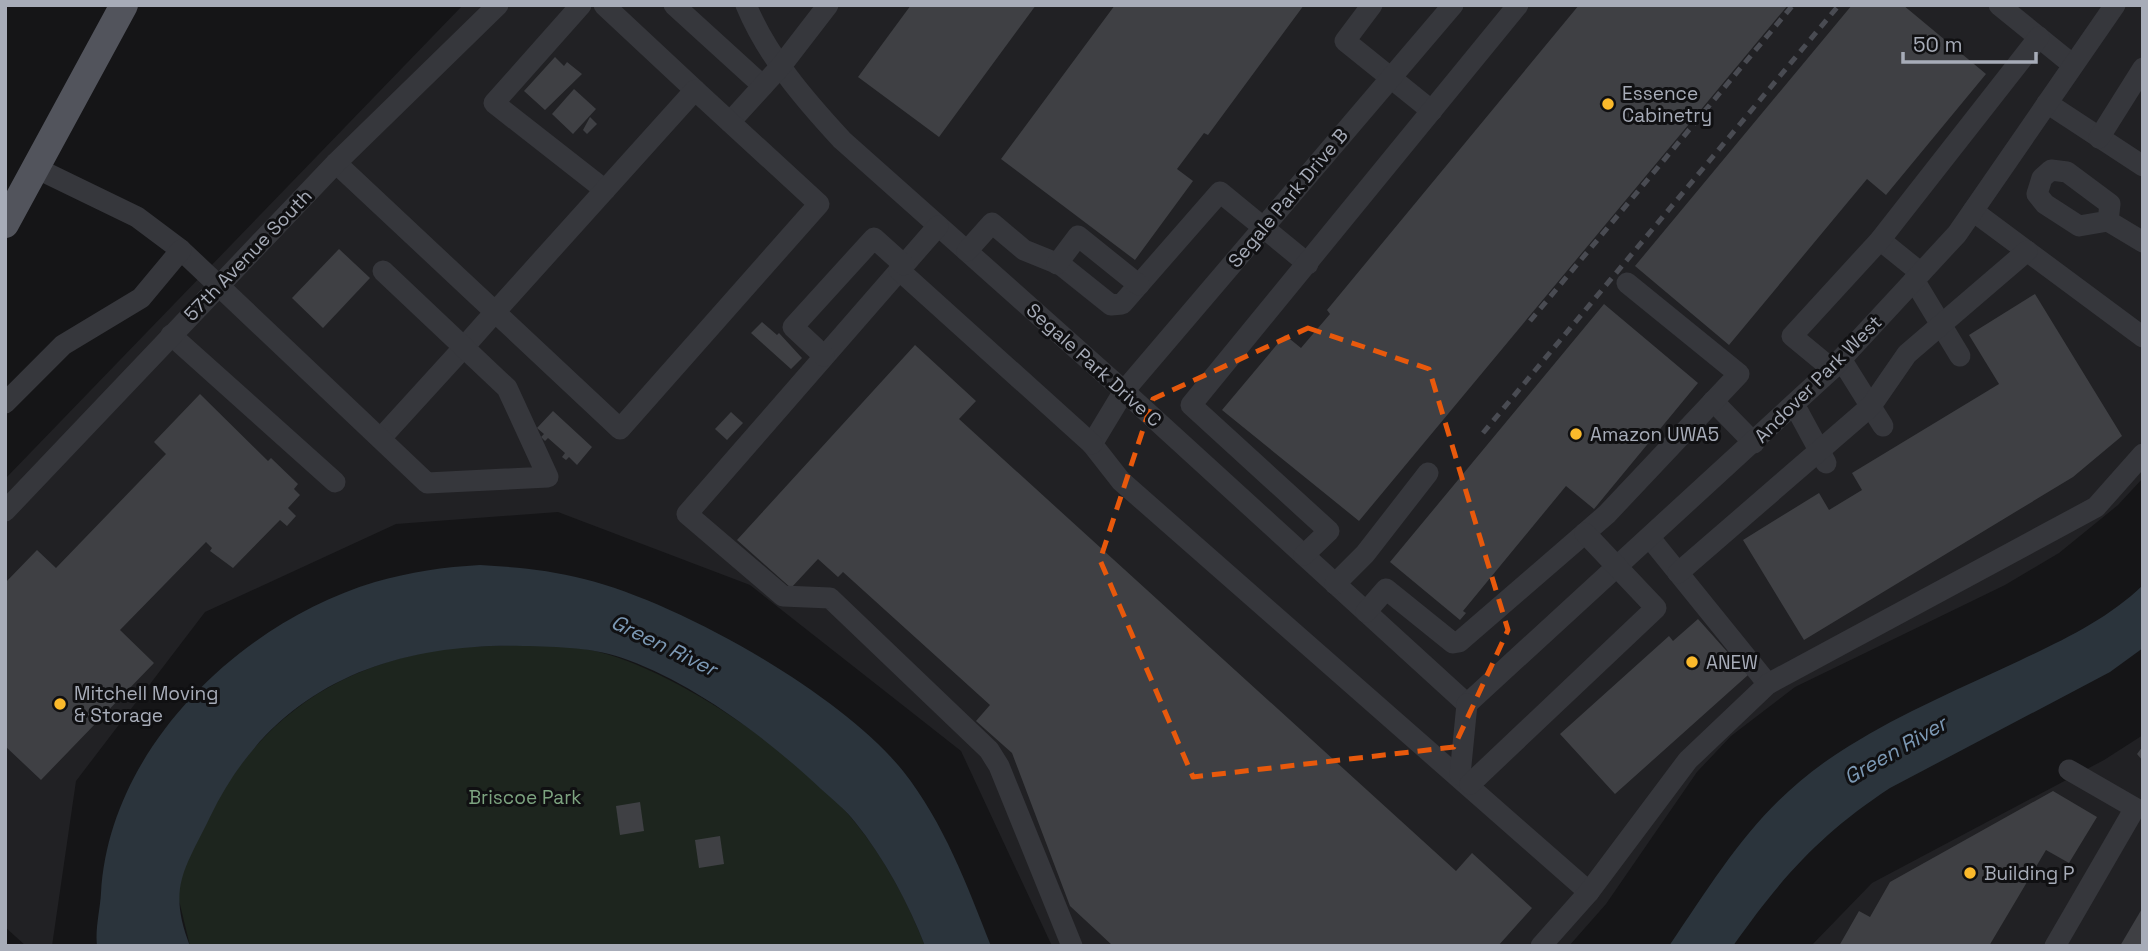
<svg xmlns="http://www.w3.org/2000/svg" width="2148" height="951" font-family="'Space Grotesk',sans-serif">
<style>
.built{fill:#212124}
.green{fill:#1d251e}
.water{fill:#2b343c}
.building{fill:#3f4044}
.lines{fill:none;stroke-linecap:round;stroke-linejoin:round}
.minor{stroke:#36373c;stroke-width:21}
.major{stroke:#52545c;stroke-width:28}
.rail{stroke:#494b52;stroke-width:5;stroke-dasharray:9 7;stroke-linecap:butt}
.marked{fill:none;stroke:#e8590c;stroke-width:5;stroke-dasharray:14 9;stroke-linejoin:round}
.poi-dot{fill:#fab92b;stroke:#101012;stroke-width:2.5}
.labels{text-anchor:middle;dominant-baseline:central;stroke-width:6;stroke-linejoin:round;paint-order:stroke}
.poi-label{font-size:19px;fill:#a7acb8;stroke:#101012;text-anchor:start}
.street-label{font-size:19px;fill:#a7acb8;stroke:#101012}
.park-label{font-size:19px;fill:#7da480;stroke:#101012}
.water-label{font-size:21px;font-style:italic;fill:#7c99b5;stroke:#101012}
</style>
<rect width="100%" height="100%" fill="#151517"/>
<g class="built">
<polygon points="463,5 2143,5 2143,478 2118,505 2059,553 2005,585 1795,687 1731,736 1697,772 1606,904 1569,946 1052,946 961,751 750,585 558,512 396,524 205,612 76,781 52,946 26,946 5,927 5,479"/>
<polygon points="2143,735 2143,946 1811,946 1872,883 2104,760"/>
</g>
<path class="green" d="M461,647C505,646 556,641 599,652C679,672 802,757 854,821C884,857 908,902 925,946H190L177,892L180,880C229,744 315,663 461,647Z"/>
<g class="water">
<path d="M480,565C515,567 550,570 584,579C681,603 841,694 903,771C944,823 967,885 991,946H925C908,902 884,858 855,822C845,809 832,799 821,789C768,739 696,685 628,660C595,647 558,647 523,646C386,643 272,688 210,817C185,869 167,887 190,946H97C95,929 100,910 101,893C109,748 241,622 375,582C410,572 444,567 480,565Z"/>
<path d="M2143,585V648L2110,672L1890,788C1820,834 1781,878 1733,946H1669C1725,864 1761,800 1849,746C1903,712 1964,687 2021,660C2065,639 2108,619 2143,585Z"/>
</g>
<g class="building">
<polygon points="911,5 1036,5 939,137 858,77"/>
<polygon points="1115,5 1304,5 1208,135 1204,133 1177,169 1193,181 1135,260 1001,159"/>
<polygon points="1579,5 1788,5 1359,521 1222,410 1285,335 1301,348 1330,314 1327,310"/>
<polygon points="1852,5 1903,5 1986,74 1886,195 1867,179 1729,345 1635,266"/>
<polygon points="555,57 564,66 567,62 582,74 545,110 524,91"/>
<polygon points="574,89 596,109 573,134 552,114"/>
<polygon points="590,117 597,124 587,134 583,130"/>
<polygon points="339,249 370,278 323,328 292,298"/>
<polygon points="2035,294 2122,436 2073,477 1804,640 1743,540 1819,493 1829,510 1862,490 1852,473 1999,384 1969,335"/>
<polygon points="1604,304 1698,383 1594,509 1566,486 1463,611 1466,613 1460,620 1390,562"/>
<polygon points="762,322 777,335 779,333 802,358 791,369 751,333"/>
<polygon points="915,345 976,401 959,419 1456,871 1472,853 1532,908 1498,946 1113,946 1070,906 1012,753 976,721 990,705 843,572 838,577 818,559 791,588 737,540"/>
<polygon points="200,394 268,461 271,458 298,484 294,489 300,495 288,508 296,516 287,526 280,520 233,568 210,551 212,548 206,542 120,630 154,663 41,780 5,746 5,583 37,550 56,568 166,454 154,442"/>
<polygon points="553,411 592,447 577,465 569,457 566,460 562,457 565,453 548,438 545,441 541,437 544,434 537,428"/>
<polygon points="731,412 743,423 727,440 715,429"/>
<polygon points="1698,619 1748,675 1615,794 1560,734 1669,636 1673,641"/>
<polygon points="2143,746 2143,761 2137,754"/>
<polygon points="2053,791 2097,817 2069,863 2046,850 1989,946 1839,946 1859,911 1870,917 1890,882"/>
<polygon points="640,802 644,831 620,835 616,806"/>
<polygon points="720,836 724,864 699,868 695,840"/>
<polygon points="2143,907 2143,946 2120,946"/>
</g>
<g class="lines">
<g class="minor">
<polyline points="581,5 494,103 605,190"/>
<polyline points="604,5 695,90"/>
<polyline points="674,5 763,86"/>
<path d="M746,5C767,56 805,100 842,140L1124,391L1467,704"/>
<polyline points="1372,5 1345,41 1432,111"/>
<polyline points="1453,5 1124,391 1092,444 1121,481 1589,892"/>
<polyline points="1999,5 2073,65"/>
<polyline points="2047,103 2143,166"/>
<polyline points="730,122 781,66 828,5"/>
<polyline points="2099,138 2143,68"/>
<path d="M336,163C431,252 525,340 620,429L819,204L695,90L495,312L464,347L381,438"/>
<polyline points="36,168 137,217 181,250 427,483 548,477 507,388 383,271"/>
<polyline points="1973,211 2143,337"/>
<polyline points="2108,221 2110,204 2067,172 2051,170 2042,178 2037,194 2045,204 2079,226 2108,221 2143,242"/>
<polyline points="938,226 687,514 783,596 830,598 989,750 999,766 1072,946"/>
<polyline points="1880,240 1921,273"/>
<polyline points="967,251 992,223 1024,250 1061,265 1111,305 1122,304 1220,192 1308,264"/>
<polyline points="1057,264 1078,236 1139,285"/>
<polyline points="899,270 1092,444"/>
<polyline points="1914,280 1960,356"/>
<polyline points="171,335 335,482"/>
<polyline points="824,356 793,327 874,238 904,265"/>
<polyline points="1841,359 1883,426"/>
<polyline points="1832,369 1792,336 1880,240 2039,37"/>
<polyline points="1713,401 1754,443"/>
<polyline points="5,403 63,345 141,298 181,250"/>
<polyline points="1795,406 1826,463"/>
<polyline points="5,511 336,163 498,5"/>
<polyline points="1650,538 1768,684"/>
<polyline points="1304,555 1329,531 1191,405 1518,5"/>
<polyline points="1678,573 1871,406 1907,354 2027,251"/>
<polyline points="1335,584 1365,554 1428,473"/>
<polyline points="1366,612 1386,589 1453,643 1459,642 1607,514 1739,374 1627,283"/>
<polyline points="1467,704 1832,369 1957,234 2115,5"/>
<polyline points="1460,775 1467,704"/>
<polyline points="1470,784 1656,608 1585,533"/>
<polyline points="1541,946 1589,892 1688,760 1768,684 2096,507 2143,454"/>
<polyline points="2055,946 2135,808 2069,770"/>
</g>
<polyline class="major" points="5,224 124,5"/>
<g class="rail">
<polyline points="1530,321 1793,5"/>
<polyline points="1483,433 1839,5"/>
</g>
</g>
<path class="marked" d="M1308,328L1429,369L1508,630L1454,747L1193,777L1100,560L1153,399Z"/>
<g class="poi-dot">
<circle cx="1608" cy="104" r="7"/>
<circle cx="1576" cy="434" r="7"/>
<circle cx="1692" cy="662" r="7"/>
<circle cx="60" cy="704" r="7"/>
<circle cx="1970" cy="873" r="7"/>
</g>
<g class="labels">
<g class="poi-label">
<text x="1622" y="93">Essence<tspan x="1622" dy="22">Cabinetry</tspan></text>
<text x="1590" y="434">Amazon UWA5</text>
<text x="1706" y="662">ANEW</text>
<text x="74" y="693">Mitchell Moving<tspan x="74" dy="22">&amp; Storage</tspan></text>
<text x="1984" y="873">Building P</text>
</g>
<g class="street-label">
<text transform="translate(1288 198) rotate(-50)">Segale Park Drive B</text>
<text transform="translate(248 255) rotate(-46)">57th Avenue South</text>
<text transform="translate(1094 365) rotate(42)">Segale Park Drive C</text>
<text transform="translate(1818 379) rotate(-45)">Andover Park West</text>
</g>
<g class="park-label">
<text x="525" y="797">Briscoe Park</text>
</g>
<g class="water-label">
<text transform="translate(664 645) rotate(26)">Green River</text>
<text transform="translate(1895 750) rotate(-30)">Green River</text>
</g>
</g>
<rect width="2148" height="951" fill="none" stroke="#a7acb8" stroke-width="14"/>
<path d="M1903 52v10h133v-10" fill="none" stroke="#a7acb8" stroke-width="3.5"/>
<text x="1913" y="52" font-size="21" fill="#a7acb8" stroke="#101012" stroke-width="5" paint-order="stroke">50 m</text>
</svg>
